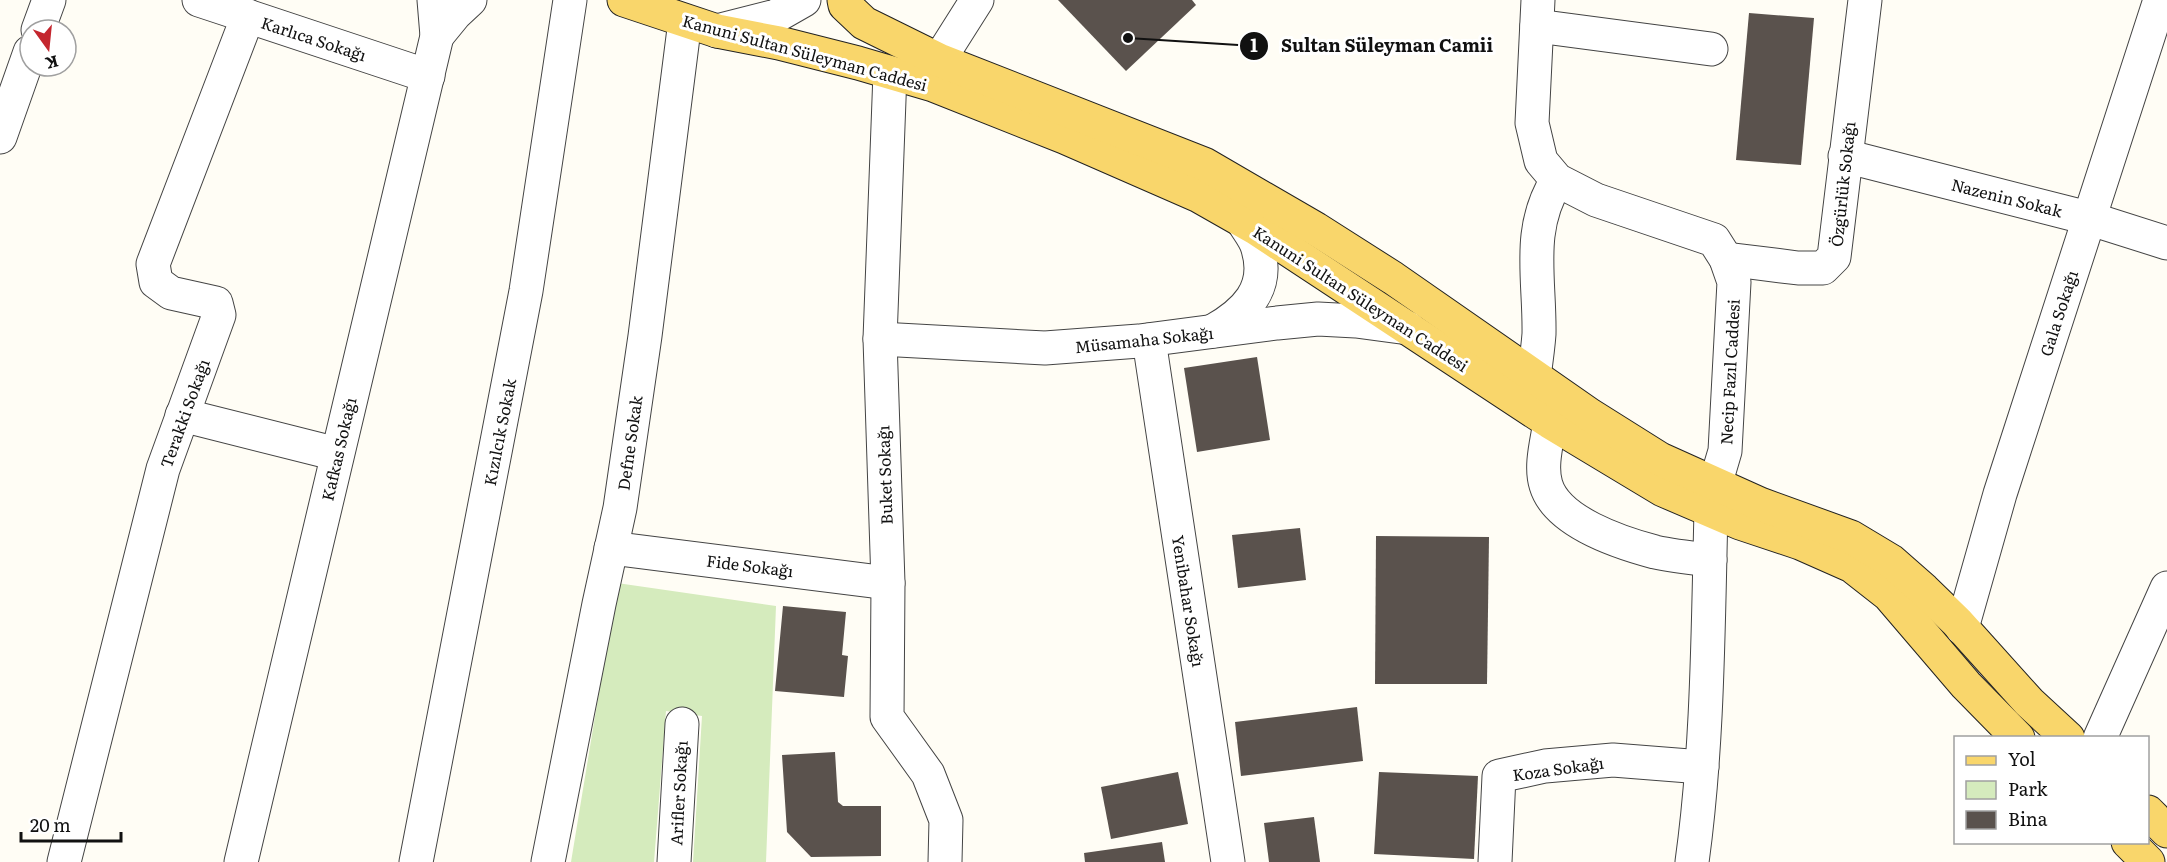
<svg xmlns="http://www.w3.org/2000/svg" width="2167" height="862" font-family="Literata,serif">
<style>
.green{fill:#d5ebbd}
.building{fill:#5a524d}
.lines{fill:none;stroke-linecap:round;stroke-linejoin:round}
.minor-casing{stroke:#444;stroke-width:35}
.major-casing{stroke:#222;stroke-width:35}
.minor{stroke:#fff;stroke-width:33}
.major{stroke:#f9d66b;stroke-width:33}
.labels{text-anchor:middle;dominant-baseline:central;stroke-width:6;stroke-linejoin:round;paint-order:stroke}
.street-label{font-size:16px;fill:#111;stroke:#fff}
.leader{fill:none;stroke:#111;stroke-width:2}
.callout-dot{fill:#111;stroke:#fff;stroke-width:2}
.mark-label{font-size:18px;text-anchor:middle;font-weight:bold;fill:#fff}
.callout-label{font-size:18px;text-anchor:middle;font-weight:bold;fill:#111;stroke:#fff;stroke-width:6;stroke-linejoin:round;paint-order:stroke}
</style>
<rect width="100%" height="100%" fill="#fffdf5"/>
<polygon class="green" points="617,583 776,606 766,862 693,862 702,716 666,711 654,862 571,862"/>
<g class="building">
<polygon points="1058,0 1192,0 1196,5 1126,71"/>
<polygon points="1749,13 1814,18 1801,165 1736,160"/>
<polygon points="1257,357 1270,440 1197,452 1184,368"/>
<polygon points="1300,528 1306,580 1238,588 1232,535"/>
<polygon points="1376,536 1489,537 1487,684 1375,684"/>
<polygon points="783,606 846,612 842,655 848,656 844,697 775,691"/>
<polygon points="1357,707 1363,761 1241,776 1235,722"/>
<polygon points="835,752 838,802 843,806 881,806 881,856 811,857 787,832 782,755"/>
<polygon points="1178,772 1188,824 1111,839 1101,787"/>
<polygon points="1379,772 1478,776 1474,859 1374,854"/>
<polygon points="1314,817 1320,862 1269,862 1264,823"/>
<polygon points="1162,842 1165,862 1085,862 1084,853"/>
</g>
<g class="lines">
<defs>
<g id="minor">
<polyline points="199,0 428,76"/>
<path d="M1538,0L1532,123L1541,161L1557,180L1596,200L1714,240L1726,259L1734,282L1725,451L1715,485L1711,511C1708,628 1708,746 1692,862"/>
<polyline points="1537,26 1711,49"/>
<polyline points="38,30 49,0"/>
<polyline points="717,31 776,16 804,0"/>
<polyline points="437,36 455,14 470,0"/>
<polyline points="939,60 977,0"/>
<polyline points="890,73 880,339 888,583 887,717 928,774 946,820 945,862"/>
<polyline points="0,137 30,52"/>
<polyline points="1845,156 2088,218 2167,243"/>
<polyline points="1726,259 1798,268 1823,268 1834,257 1865,0"/>
<path d="M1213,331C1245,313 1270,289 1258,249C1256,239 1247,229 1242,220"/>
<polyline points="880,339 1045,348 1139,341 1277,323 1318,319 1356,321 1408,328"/>
<polyline points="1149,340 1228,862"/>
<path d="M1534,376C1536,362 1538,348 1539,334C1540,278 1526,230 1557,180"/>
<polyline points="182,415 337,454"/>
<path d="M1550,422C1547,442 1540,466 1546,485C1557,522 1621,543 1655,552C1673,556 1692,558 1710,560"/>
<polyline points="611,548 888,583"/>
<polyline points="1962,628 2000,494 2160,0"/>
<polyline points="2100,738 2167,588"/>
<polyline points="64,862 163,469 219,315 216,303 171,293 156,282 153,264 248,16"/>
<polyline points="241,862 437,36 434,0"/>
<polyline points="416,862 526,291 570,0"/>
<polyline points="548,862 599,604 620,508 645,336 685,21"/>
<polyline points="674,862 682,724"/>
<polyline points="1495,862 1499,776 1545,766 1613,760 1702,767"/>
</g>
<g id="major">
<polyline points="624,0 717,31 779,43 858,63 933,85 1064,137 1199,196 1257,229 1550,422 1663,490 1740,523 1800,543 1852,566 1889,595 1966,685 2018,738"/>
<polyline points="844,0 845,5 864,23 939,60 1204,164 1316,229 1393,278 1590,415 1660,459 1760,504 1851,537 1891,561 1924,590 1957,622 2029,702 2068,738"/>
<polyline points="2148,812 2167,831"/>
<polyline points="2128,842 2148,862"/>
</g>
</defs>
<use href="#minor" class="minor-casing"/>
<use href="#major" class="major-casing"/>
<use href="#minor" class="minor"/>
<use href="#major" class="major"/>
</g>
<g class="labels">
<g class="street-label">
<text transform="translate(314 38) rotate(18)">Karlıca Sokağı</text>
<text transform="translate(805 52) rotate(15)">Kanuni Sultan Süleyman Caddesi</text>
<text transform="translate(1842 184) rotate(-84)">Özgürlük Sokağı</text>
<text transform="translate(2007 197) rotate(14)">Nazenin Sokak</text>
<text transform="translate(1361 298) rotate(33)">Kanuni Sultan Süleyman Caddesi</text>
<text transform="translate(2058 313) rotate(-72)">Gala Sokağı</text>
<text transform="translate(1144 339) rotate(-6)">Müsamaha Sokağı</text>
<text transform="translate(1729 372) rotate(-87)">Necip Fazıl Caddesi</text>
<text transform="translate(184 413) rotate(-70)">Terakki Sokağı</text>
<text transform="translate(499 432) rotate(-79)">Kızılcık Sokak</text>
<text transform="translate(629 443) rotate(-82)">Defne Sokak</text>
<text transform="translate(338 449) rotate(-77)">Kafkas Sokağı</text>
<text transform="translate(884 475) rotate(-92)">Buket Sokağı</text>
<text transform="translate(750 565) rotate(7)">Fide Sokağı</text>
<text transform="translate(1189 601) rotate(81)">Yenibahar Sokağı</text>
<text transform="translate(1558 768) rotate(-8)">Koza Sokağı</text>
<text transform="translate(678 793) rotate(-87)">Arifler Sokağı</text>
</g>
</g>
<path class="leader" d="M1128 38L1254 46"/>
<g class="callout-dot">
<circle cx="1128" cy="38" r="6"/>
<circle cx="1254" cy="46" r="15"/>
</g>
<g class="mark-label">
<text x="1254" y="52">1</text>
</g>
<g class="callout-label">
<text x="1387" y="52">Sultan Süleyman Camii</text>
</g>
<rect x="1954" y="736" width="195" height="108" fill="#ffffff" stroke="#a0a0a0" stroke-width="1.5"/>
<rect x="1966" y="756" width="30" height="9" fill="#f9d66b" stroke="#a0a0a0" stroke-width="1.5"/>
<text x="2008" y="766" font-size="18" fill="#111111">Yol</text>
<rect x="1966" y="781" width="30" height="18" fill="#d5ebbd" stroke="#a0a0a0" stroke-width="1.5"/>
<text x="2008" y="796" font-size="18" fill="#111111">Park</text>
<rect x="1966" y="811" width="30" height="18" fill="#5a524d" stroke="#a0a0a0" stroke-width="1.5"/>
<text x="2008" y="826" font-size="18" fill="#111111">Bina</text>
<g transform="translate(48 48) rotate(165)"><circle r="28" fill="#ffffff" stroke="#a0a0a0" stroke-width="1.5"/>
<path d="M0-4.5L10 22L0 15L-10 22Z" fill="#c4262e"/>
<text y="-9" font-size="16" font-weight="bold" text-anchor="middle" fill="#111111">K</text>
</g>
<path d="M21 832v9h100v-9" fill="none" stroke="#111111" stroke-width="3"/>
<text x="30" y="832" font-size="18" fill="#111111" stroke="#ffffff" stroke-width="4.5" paint-order="stroke">20 m</text>
</svg>
